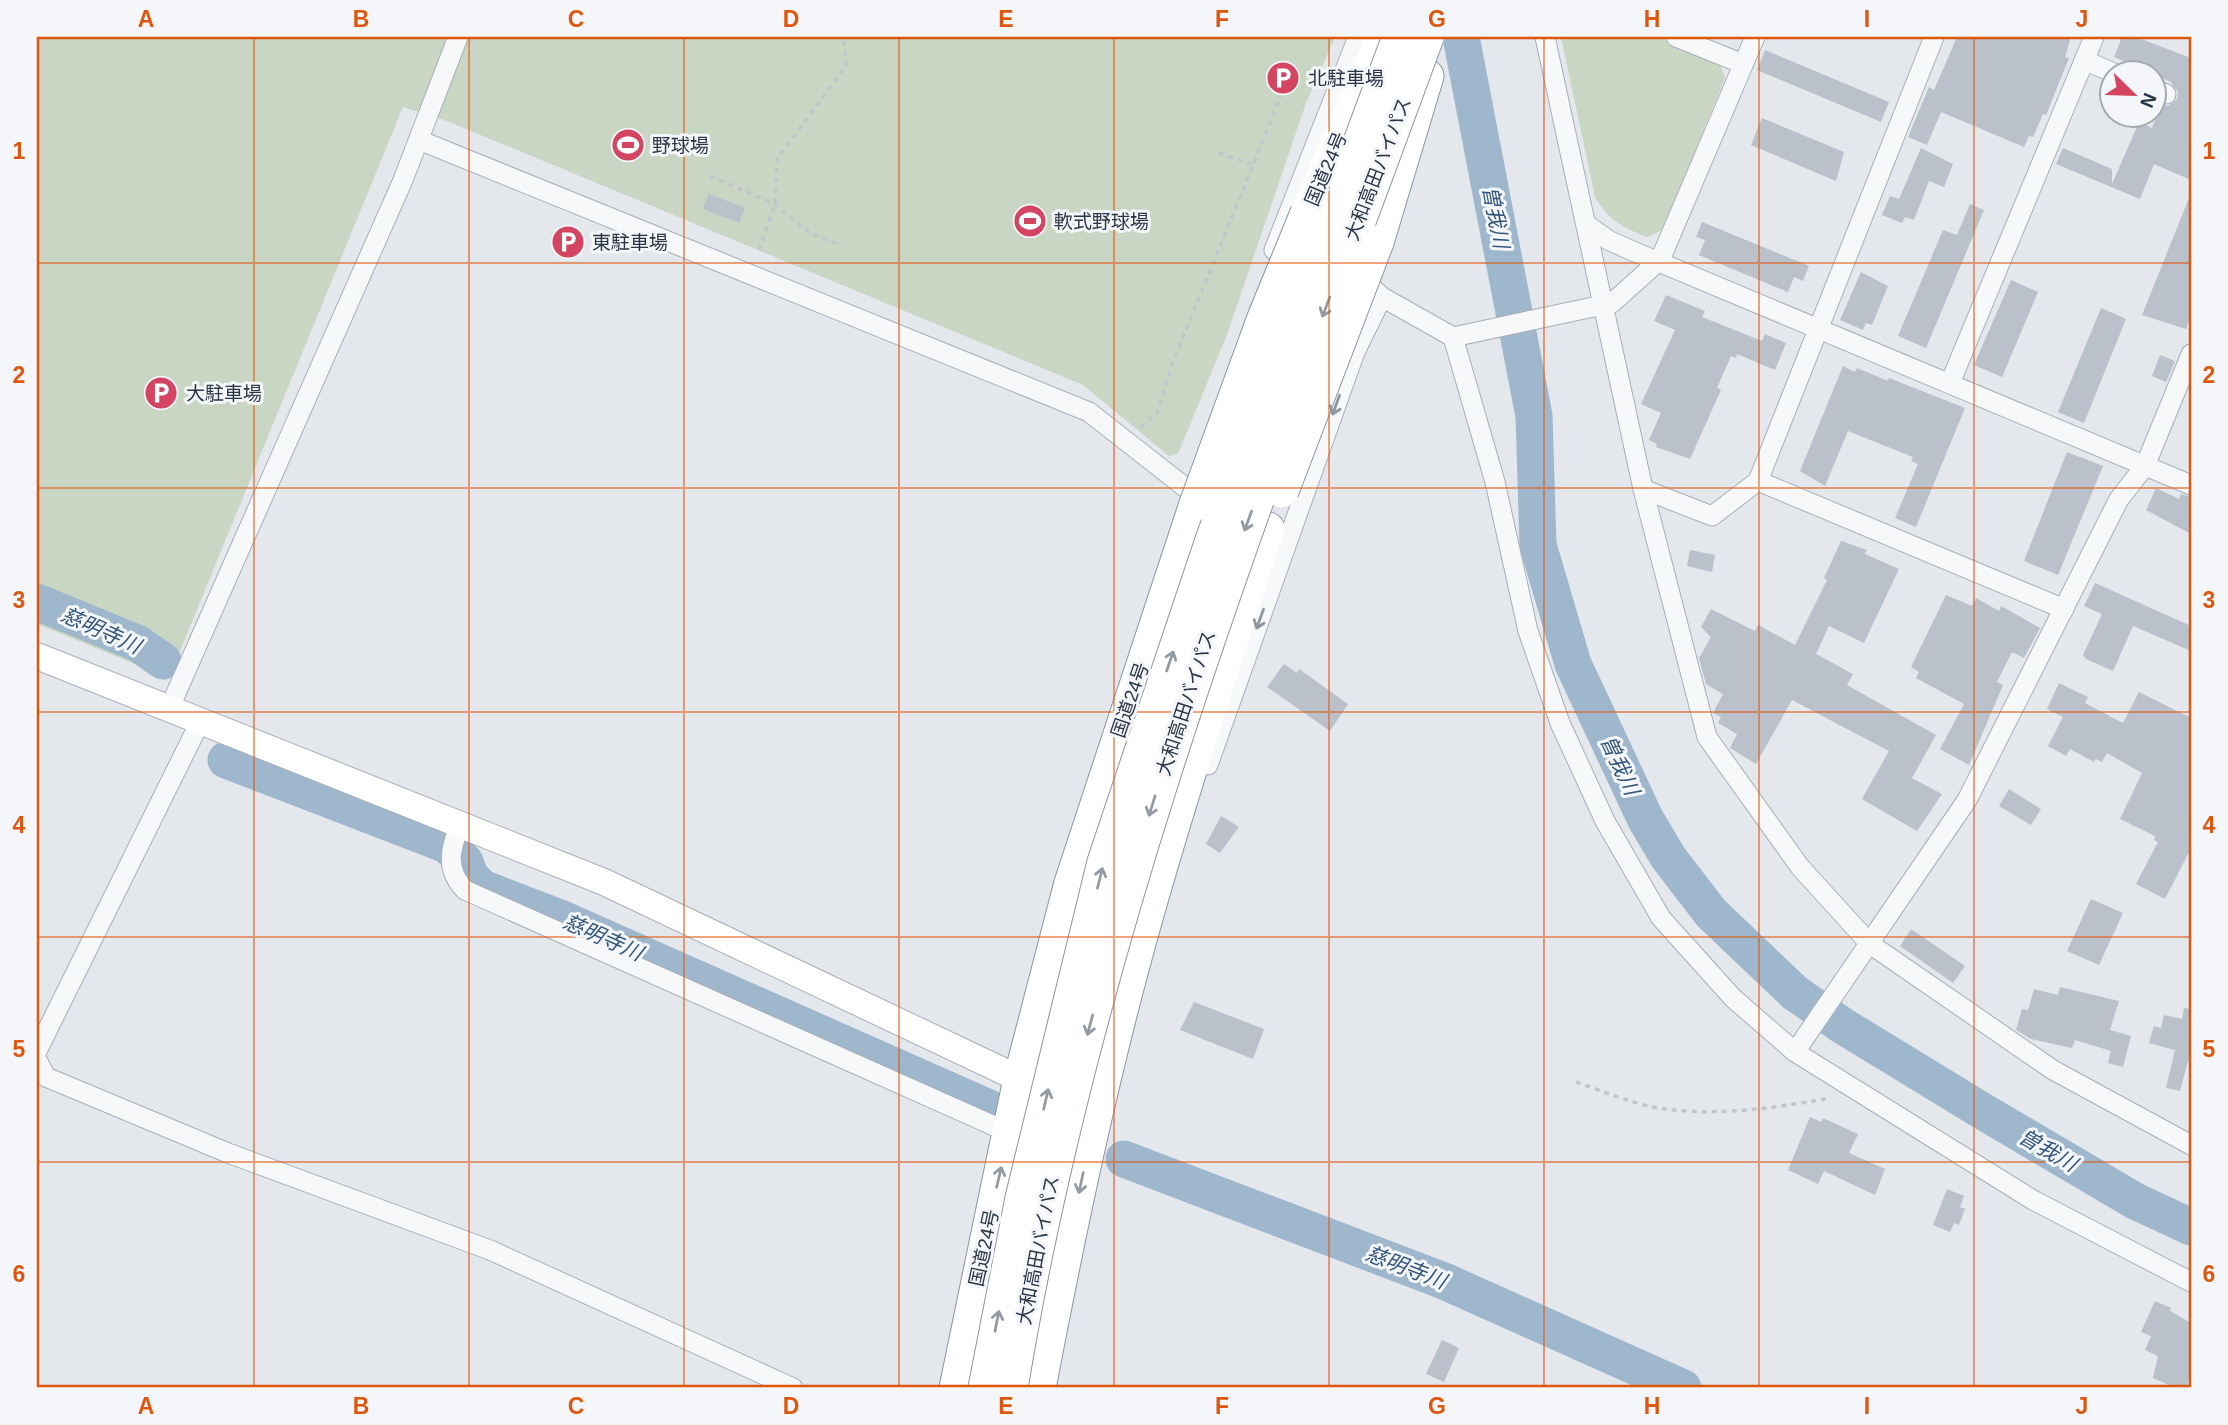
<svg xmlns="http://www.w3.org/2000/svg" width="2228" height="1425" font-family="Arial,'Noto Sans JP',sans-serif">
<style>
.green{fill:#cad6c4}
.lines{fill:none;stroke-linecap:round;stroke-linejoin:round}
.river{stroke:#9eb7cd;stroke-width:37}
.building{fill:#bac1ca}
.street-casing{stroke:#a8aeb7;stroke-width:21}
.secondary-casing{stroke:#a8aeb7;stroke-width:28}
.highway-casing{stroke:#8a95a3;stroke-width:35}
.path{stroke:#c2c5cb;stroke-width:3.5;stroke-dasharray:5 5;stroke-linecap:butt}
.street{stroke:#f7f8fa;stroke-width:19}
.secondary{stroke:#fff;stroke-width:26}
.highway{stroke:#fff;stroke-width:33}
.highway-bridge-casing{stroke:#8a95a3;stroke-width:35;stroke-linecap:butt}
.highway-bridge{stroke:#fff;stroke-width:33}
.oneway{stroke:#949aa2}
.oneway2{stroke:#9096a0}
.grid{fill:none;stroke:#de570f;stroke-width:2;stroke-opacity:0.55}
.labels{text-anchor:middle;dominant-baseline:central;stroke-width:6;stroke-linejoin:round;paint-order:stroke}
.poi-label{font-size:19px;fill:#2a3545;stroke:#f4f6f9;text-anchor:start}
.street-label{font-size:19px;fill:#2a3545;stroke:#f4f6f9}
.water-label{font-size:21px;font-style:italic;fill:#32567b;stroke:#f4f6f9}
.neatline{fill:none;stroke:#de570f;stroke-width:2.5}
.grid-label{font-size:23px;text-anchor:middle;font-weight:bold;fill:#de570f}
</style>
<rect width="100%" height="100%" fill="#e4e7ec"/>
<g class="green">
<polygon points="37,37 1335,37 1306,103 1228,332 1178,454 1169,456 1083,385 447,121 403,107 169,678 37,624"/>
<path d="M1561,37H1658L1720,63L1725,78L1663,230L1647,237C1624,228 1608,220 1595,197Z"/>
</g>
<g class="lines">
<g class="river">
<polyline points="1461,37 1534,416 1538,545 1573,664 1645,818 1668,857 1711,913 1795,993 1843,1026 1984,1112 2135,1201 2191,1227"/>
<polyline points="37,602 137,643 163,661"/>
<polyline points="226,760 447,845 465,862 470,876 482,888 560,918 991,1109"/>
<polyline points="1124,1159 1444,1281 1683,1388"/>
</g>
</g>
<g class="building">
<polygon points="1957,37 2071,37 2065,57 2069,58 2046,115 2043,114 2033,137 2029,136 2024,147 1941,112 1927,145 1908,137 1929,87 1934,90"/>
<polygon points="2122,37 2136,37 2191,58 2191,180 2154,164 2140,199 2056,164 2063,148 2112,169 2112,184 2139,122 2152,128 2161,105 2168,106 2177,99 2178,92 2171,82 2114,57"/>
<polygon points="1765,50 1889,102 1881,122 1757,70"/>
<polygon points="1762,118 1844,152 1836,181 1751,145"/>
<polygon points="1921,148 1953,164 1944,187 1929,181 1914,220 1905,217 1902,223 1882,215 1890,196 1899,199"/>
<polygon points="2191,193 2191,316 2186,329 2142,315"/>
<polygon points="709,194 745,208 739,223 703,209"/>
<polygon points="1970,204 1984,210 1926,348 1898,336 1943,230 1957,235"/>
<polygon points="1702,222 1809,266 1803,281 1794,277 1788,292 1699,255 1705,240 1696,237"/>
<polygon points="1861,272 1888,286 1872,325 1866,323 1863,330 1840,320"/>
<polygon points="2011,280 2038,292 2002,377 1974,365"/>
<polygon points="1666,295 1705,311 1702,317 1762,341 1765,334 1786,343 1775,370 1737,354 1736,358 1731,356 1717,388 1721,390 1690,459 1656,447 1657,444 1649,440 1661,413 1641,404 1675,330 1654,321"/>
<polygon points="2101,308 2126,319 2084,423 2058,412"/>
<polygon points="2160,355 2175,361 2166,382 2152,376"/>
<polygon points="1843,366 1855,372 1857,368 1888,381 1889,378 1965,408 1916,527 1895,518 1918,464 1911,461 1913,457 1848,431 1825,486 1800,471"/>
<polygon points="2067,452 2103,466 2058,575 2024,561"/>
<polygon points="2156,488 2179,499 2181,494 2191,497 2191,534 2146,510"/>
<polygon points="1841,541 1867,550 1865,554 1899,569 1864,643 1829,626 1816,654 1853,674 1847,685 1936,735 1912,778 1942,794 1917,831 1862,799 1889,751 1792,700 1756,764 1730,748 1737,734 1718,723 1721,717 1713,713 1723,694 1706,684 1699,658 1711,637 1701,627 1711,609 1755,631 1758,625 1795,645 1827,580 1824,578"/>
<polygon points="1690,550 1715,555 1712,572 1687,566"/>
<polygon points="2095,583 2191,626 2191,651 2133,626 2113,671 2086,659 2083,655 2102,614 2084,606"/>
<polygon points="1946,595 1972,606 1976,598 1999,611 2001,606 2040,628 2024,658 2012,652 1997,682 2003,685 1969,765 1940,749 1964,704 1916,678 1919,672 1911,667"/>
<polygon points="1284,664 1297,673 1299,669 1348,704 1330,731 1267,687"/>
<polygon points="2059,683 2088,697 2085,703 2123,723 2139,692 2191,718 2191,848 2165,899 2136,884 2158,842 2154,840 2155,836 2120,819 2142,773 2107,753 2102,762 2096,759 2094,762 2070,749 2066,756 2048,746 2063,717 2047,709"/>
<polygon points="2009,789 2041,809 2031,825 1999,806"/>
<polygon points="1221,816 1239,827 1220,853 1206,844"/>
<polygon points="2091,899 2123,913 2099,965 2067,951"/>
<polygon points="1911,929 1965,966 1953,983 1900,946"/>
<polygon points="2060,987 2119,1001 2110,1030 2131,1036 2123,1067 2108,1063 2111,1051 2075,1040 2072,1048 2031,1039 2016,1030 2022,1009 2028,1010 2034,989 2058,995"/>
<polygon points="1194,1002 1264,1029 1253,1059 1180,1030"/>
<polygon points="2184,1008 2191,1009 2191,1062 2188,1061 2180,1091 2166,1088 2175,1050 2149,1043 2154,1026 2161,1028 2164,1015 2182,1019"/>
<polygon points="1810,1117 1821,1122 1823,1118 1858,1134 1849,1153 1885,1169 1875,1195 1824,1171 1818,1184 1788,1170"/>
<polygon points="1947,1189 1964,1196 1960,1207 1965,1209 1959,1225 1954,1223 1950,1232 1933,1225"/>
<polygon points="2155,1301 2171,1308 2170,1311 2191,1323 2191,1374 2186,1388 2176,1388 2153,1378 2158,1356 2145,1350 2151,1336 2141,1332"/>
<polygon points="1442,1340 1459,1348 1444,1382 1426,1374"/>
</g>
<g class="lines">
<defs>
<g id="street">
<polyline points="1545,37 1643,489 1707,737 1800,867 1870,944 2053,1070 2191,1145"/>
<polyline points="1676,37 1743,64"/>
<polyline points="2084,60 2116,74"/>
<polyline points="2154,89 2166,94"/>
<polyline points="419,140 1089,412 1186,488"/>
<polyline points="1586,224 1608,240 1635,252 2191,485"/>
<polyline points="1274,250 1358,37"/>
<polyline points="1358,275 1382,297 1453,337 1612,303 1660,260 1755,37"/>
<polyline points="1453,337 1495,482 1528,631 1560,723 1605,821 1661,918 1733,998 1795,1052 2033,1200 2191,1282"/>
<polyline points="1950,383 2094,37"/>
<polyline points="1758,481 2064,609"/>
<polyline points="1643,489 1712,516 1758,481 1934,37"/>
<polyline points="169,709 403,180 458,37"/>
<polyline points="1208,765 1355,352 1382,297"/>
<path d="M460,823C451,849 444,868 465,890L1010,1133"/>
<polyline points="37,1051 200,722"/>
<polyline points="1795,1052 1967,800 2119,499 2145,466 2191,354"/>
<polyline points="37,1060 46,1077 228,1153 490,1250 793,1388"/>
</g>
<polyline id="secondary" points="37,656 604,882 1020,1079"/>
<g id="highway">
<polyline points="1307,213 1383,37"/>
<polyline points="1377,242 1427,76"/>
<polyline points="956,1388 1020,1079 1071,883 1196,504"/>
<path d="M1039,1388C1069,1231 1102,1073 1146,918C1183,787 1225,658 1268,529"/>
</g>
</defs>
<use href="#street" class="street-casing"/>
<use href="#secondary" class="secondary-casing"/>
<use href="#highway" class="highway-casing"/>
<g class="path">
<polyline points="1219,153 1254,165"/>
<polyline points="710,176 775,204 810,233 842,246"/>
<polyline points="759,250 775,204 777,159 846,66 844,37"/>
<polyline points="1141,427 1157,413 1173,362 1281,96"/>
<path d="M1576,1082C1602,1091 1631,1103 1658,1108C1715,1117 1775,1108 1831,1098"/>
</g>
<use href="#street" class="street"/>
<use href="#secondary" class="secondary"/>
<use href="#highway" class="highway"/>
<defs>
<g id="highway-bridge">
<polyline points="1282,491 1377,242"/>
<polyline points="1196,504 1264,318 1307,213"/>
<polyline points="985,1388 1022,1198 1104,862 1213,537 1399,37"/>
<path d="M1011,1388C1088,920 1265,480 1427,37"/>
</g>
</defs>
<use href="#highway-bridge" class="highway-bridge-casing"/>
<use href="#highway-bridge" class="highway-bridge"/>
</g>
<defs><path id="oneway-shaft" d="M-6 0H5M1.5-3L5.5 0L1.5 3" fill="none" stroke-width="1.6" stroke-linecap="round" stroke-linejoin="round" transform="scale(1.75)"/></defs>
<g class="oneway">
<use href="#oneway-shaft" transform="translate(1326 307) rotate(111)"/>
<use href="#oneway-shaft" transform="translate(1248 521) rotate(110)"/>
<use href="#oneway-shaft" transform="translate(1170 661) rotate(-71)"/>
<use href="#oneway-shaft" transform="translate(1152 806) rotate(107)"/>
<use href="#oneway-shaft" transform="translate(1100 878) rotate(-76)"/>
<use href="#oneway-shaft" transform="translate(1090 1025) rotate(105)"/>
<use href="#oneway-shaft" transform="translate(1046 1099) rotate(-77)"/>
<use href="#oneway-shaft" transform="translate(999 1177) rotate(-77)"/>
<use href="#oneway-shaft" transform="translate(1081 1183) rotate(102)"/>
<use href="#oneway-shaft" transform="translate(997 1321) rotate(-79)"/>
</g>
<g class="oneway2">
<use href="#oneway-shaft" transform="translate(1336 405) rotate(110)"/>
<use href="#oneway-shaft" transform="translate(1260 619) rotate(110)"/>
</g>
<path class="grid" d="M254,37V1388M469,37V1388M684,37V1388M899,37V1388M1114,37V1388M1329,37V1388M1544,37V1388M1759,37V1388M1974,37V1388M37,263H2191M37,488H2191M37,712H2191M37,937H2191M37,1162H2191"/>
<defs>
<symbol id="parking-disc" viewBox="-11 -11 22 22"><circle r="9.5" fill="#d44561" stroke="#f4f6f9"/><path d="M-3.5-5.5H1a3.5 3.5 0 0 1 0 7H-1V5.5H-3.5ZM-1-3.4V-.6H.8a1.4 1.4 0 0 0 0-2.8Z" fill="#fff"/></symbol>
<symbol id="stadium-disc" viewBox="-11 -11 22 22"><circle r="9.5" fill="#d44561" stroke="#f4f6f9"/><path d="M0-5a6.5 5 0 1 0 0 10a6.5 5 0 1 0 0-10ZM-3.5-1.8h7v3.6h-7Z" fill="#fff"/></symbol>
</defs>
<g fill-rule="evenodd">
<use href="#parking-disc" x="1264" y="59" width="38" height="38"/>
<use href="#stadium-disc" x="609" y="126" width="38" height="38"/>
<use href="#stadium-disc" x="1011" y="202" width="38" height="38"/>
<use href="#parking-disc" x="549" y="223" width="38" height="38"/>
<use href="#parking-disc" x="142" y="374" width="38" height="38"/>
</g>
<g class="labels">
<g class="poi-label">
<text x="1308" y="78">北駐車場</text>
<text x="652" y="145">野球場</text>
<text x="1054" y="221">軟式野球場</text>
<text x="592" y="242">東駐車場</text>
<text x="186" y="393">大駐車場</text>
</g>
<g class="street-label">
<text transform="translate(1326 169) rotate(-67)">国道24号</text>
<text transform="translate(1378 169) rotate(-69)">大和高田バイパス</text>
<text transform="translate(1130 700) rotate(-71)">国道24号</text>
<text transform="translate(1186 703) rotate(-72)">大和高田バイパス</text>
<text transform="translate(984 1248) rotate(-78)">国道24号</text>
<text transform="translate(1038 1250) rotate(-79)">大和高田バイパス</text>
</g>
<g class="water-label">
<text transform="translate(1496 217) rotate(79)">曽我川</text>
<text transform="translate(101 630) rotate(24)">慈明寺川</text>
<text transform="translate(1620 765) rotate(65)">曽我川</text>
<text transform="translate(603 937) rotate(24)">慈明寺川</text>
<text transform="translate(2048 1150) rotate(30)">曽我川</text>
<text transform="translate(1406 1267) rotate(21)">慈明寺川</text>
</g>
</g>
<rect width="2228" height="1425" fill="none" stroke="#f4f6f9" stroke-width="77"/>
<g transform="translate(2133 94) rotate(113)"><circle r="33" fill="#f4f6f9" stroke="#a3a9b1" stroke-width="2"/>
<path d="M0-5L12 26L0 18L-12 26Z" fill="#d44561"/>
<text y="-10" font-size="19" font-weight="bold" text-anchor="middle" fill="#2a3545">N</text>
</g>
<rect x="38" y="38" width="2152" height="1348" class="neatline"/>
<g class="grid-label">
<text x="146" y="27">A</text>
<text x="361" y="27">B</text>
<text x="576" y="27">C</text>
<text x="791" y="27">D</text>
<text x="1006" y="27">E</text>
<text x="1222" y="27">F</text>
<text x="1437" y="27">G</text>
<text x="1652" y="27">H</text>
<text x="1867" y="27">I</text>
<text x="2082" y="27">J</text>
<text x="19" y="159">1</text>
<text x="2209" y="159">1</text>
<text x="19" y="383">2</text>
<text x="2209" y="383">2</text>
<text x="19" y="608">3</text>
<text x="2209" y="608">3</text>
<text x="19" y="833">4</text>
<text x="2209" y="833">4</text>
<text x="19" y="1057">5</text>
<text x="2209" y="1057">5</text>
<text x="19" y="1282">6</text>
<text x="2209" y="1282">6</text>
<text x="146" y="1414">A</text>
<text x="361" y="1414">B</text>
<text x="576" y="1414">C</text>
<text x="791" y="1414">D</text>
<text x="1006" y="1414">E</text>
<text x="1222" y="1414">F</text>
<text x="1437" y="1414">G</text>
<text x="1652" y="1414">H</text>
<text x="1867" y="1414">I</text>
<text x="2082" y="1414">J</text>
</g>
</svg>
